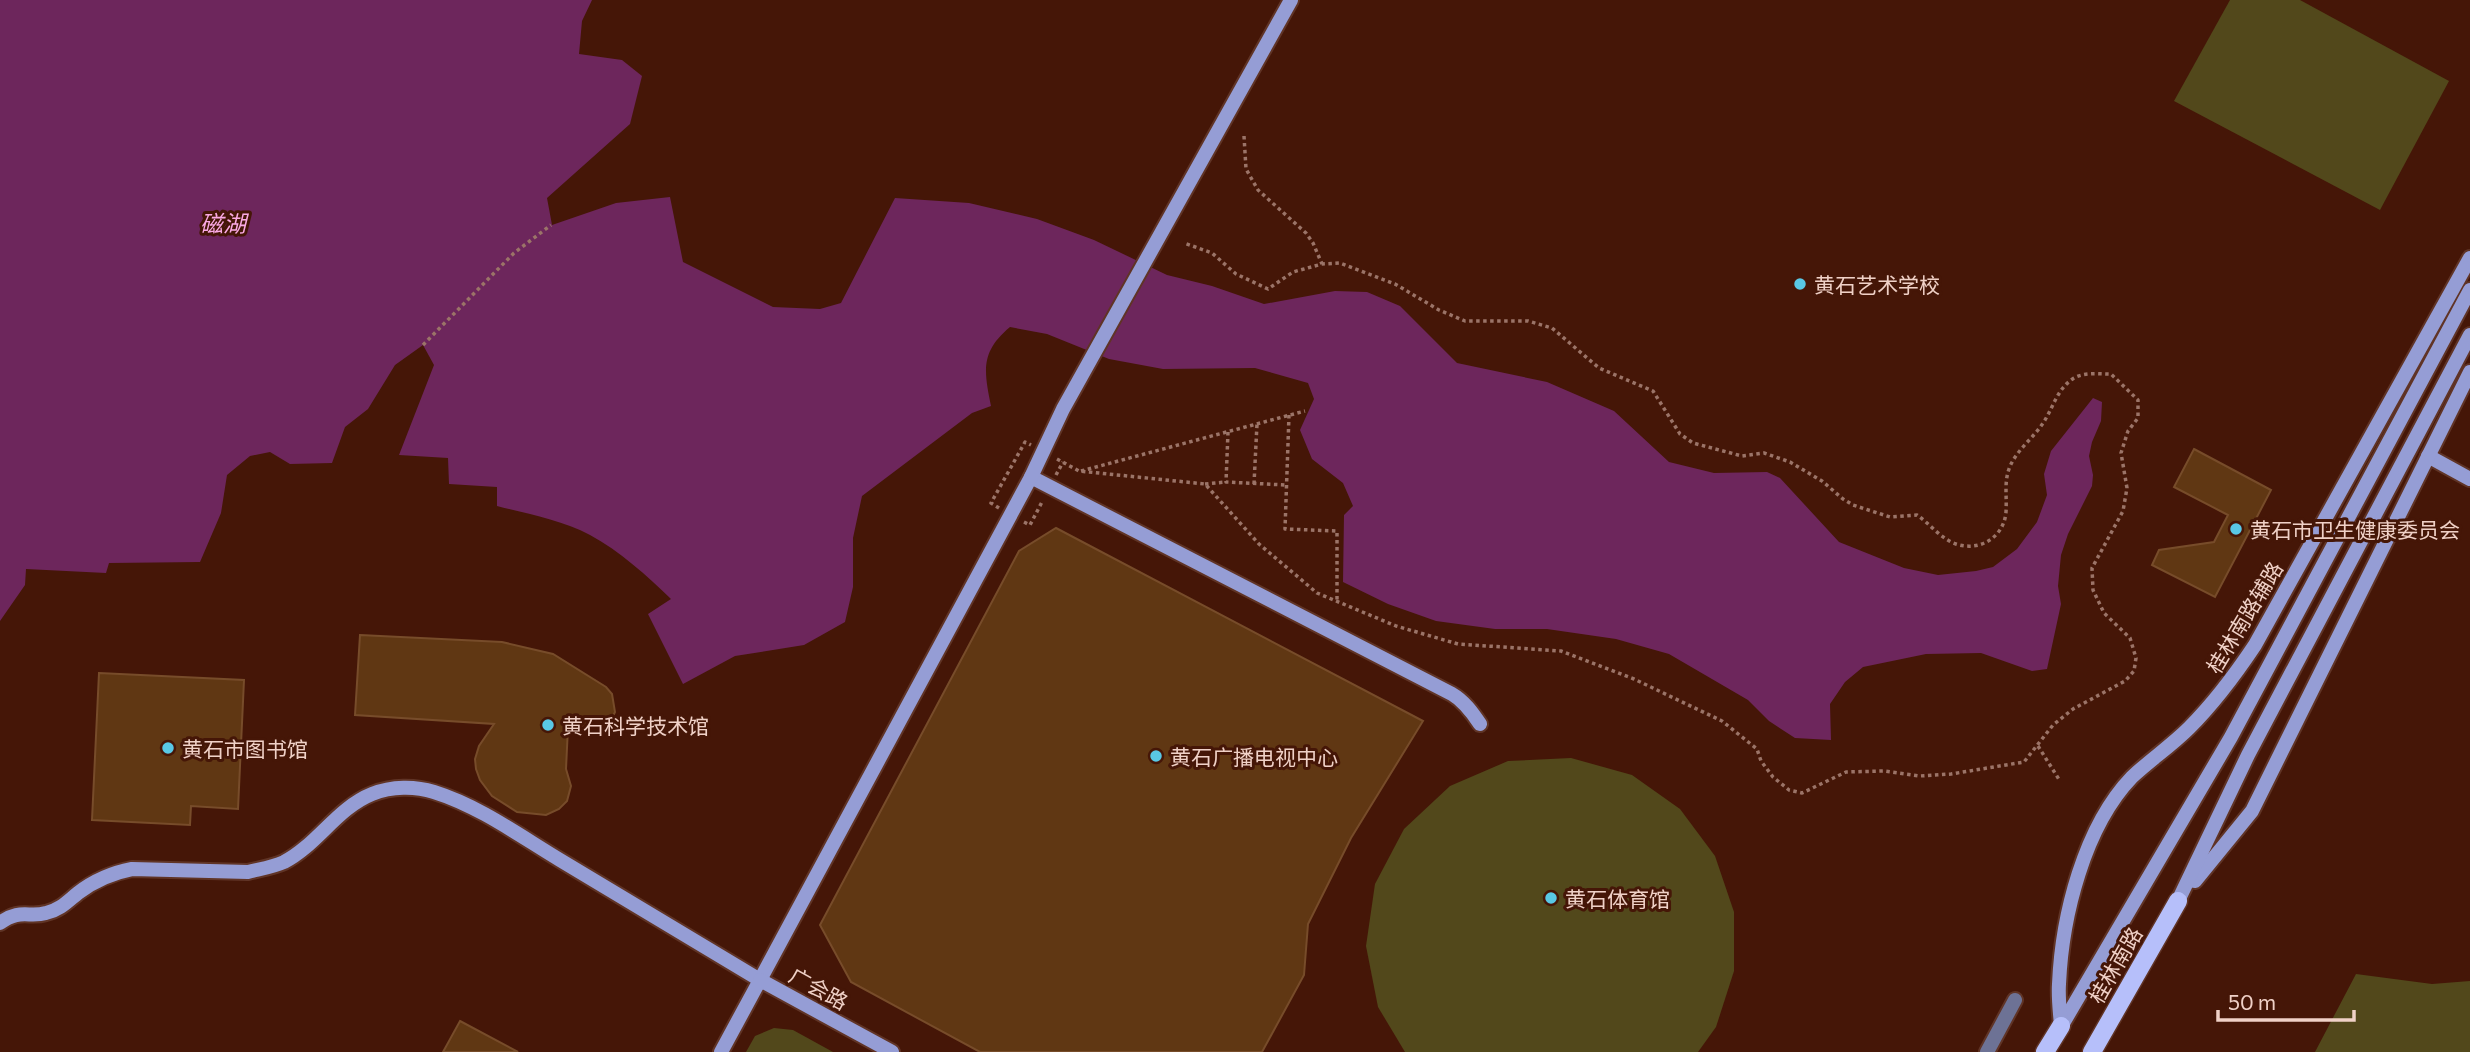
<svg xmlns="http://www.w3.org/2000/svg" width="2470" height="1052" font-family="Commissioner,'Noto Sans SC',sans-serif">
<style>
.green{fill:#52481b}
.water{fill:#6d265c}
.building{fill:#603713;stroke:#774c2a;stroke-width:2}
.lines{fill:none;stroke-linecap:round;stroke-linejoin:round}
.street-casing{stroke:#603426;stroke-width:18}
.secondary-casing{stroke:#603426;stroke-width:18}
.primary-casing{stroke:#603426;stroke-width:21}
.path{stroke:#9b7468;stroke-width:3.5;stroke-dasharray:3.5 3.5;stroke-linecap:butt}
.street{stroke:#6d7295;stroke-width:14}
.secondary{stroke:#959dd5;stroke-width:14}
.primary{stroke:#b6bffa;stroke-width:18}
.poi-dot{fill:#59c8e5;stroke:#451607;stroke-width:2.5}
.labels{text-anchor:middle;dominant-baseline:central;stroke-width:6;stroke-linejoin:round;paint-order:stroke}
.poi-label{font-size:21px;fill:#f0d1c7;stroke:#451607;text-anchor:start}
.street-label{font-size:21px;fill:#f0d1c7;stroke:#451607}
.water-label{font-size:23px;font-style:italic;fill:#fba9e4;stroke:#451607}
</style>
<rect width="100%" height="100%" fill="#451607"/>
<g class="green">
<polygon points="2230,0 2300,0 2449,81 2380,210 2174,101"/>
<polygon points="1571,758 1632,775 1680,809 1715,856 1734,912 1734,971 1716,1027 1698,1052 1405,1052 1378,1007 1366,946 1375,884 1404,829 1450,786 1508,761"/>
<polygon points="2356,974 2432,984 2470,981 2470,1052 2315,1052"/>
<polygon points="774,1028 793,1030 833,1052 746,1052 755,1036"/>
</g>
<path class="water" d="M0,0H592L582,21L579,54L622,60L642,76L630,124L547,198L552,225L616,203L670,197L683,262L773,307L820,309L841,303L895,198L969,203L1037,219L1094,240L1167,275L1212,286L1264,304L1335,291L1367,292L1400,306L1457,363L1547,382L1614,411L1669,462L1714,473L1767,472L1780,478L1839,542L1904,568L1938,575L1976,571L1993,567L2017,549L2037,522L2047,495L2044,474L2051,451L2093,398L2102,402L2101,421L2092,442L2089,456L2093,475L2092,486L2068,534L2061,555L2058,586L2061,604L2047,669L2032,671L1981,653L1926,654L1863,667L1845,682L1830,704L1831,740L1795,738L1769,721L1748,700L1669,654L1616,639L1547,629H1495L1436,621L1388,604L1343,582L1344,515L1353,506L1343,483L1312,459L1300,430L1314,399L1308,383L1255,368L1163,369L1109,359L1047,334L1010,327C980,352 984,371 991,406L972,413L862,496L853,538V587L845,622L804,645L735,656L683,684L648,614L671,599C647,576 620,551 590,535C562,520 528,514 497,506V487L449,484L448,458L399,455L434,365L423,345L395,365L368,409L345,427L332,463L290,464L270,452L250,456L227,475L221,513L200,562L109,563L106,573L26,569L25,585L0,621Z"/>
<g class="building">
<polygon points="2194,449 2271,490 2215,597 2152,565 2159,550 2214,542 2228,515 2174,487"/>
<polygon points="1056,528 1423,721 1351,838 1308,924 1304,975 1262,1052 980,1052 851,982 820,925 1019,551"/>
<polygon points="360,635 502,642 553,654 606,687 612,694 615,712 610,722 599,726 568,727 566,769 571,786 567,801 559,809 546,815 517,812 492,796 480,780 476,769 475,759 479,746 494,724 355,715"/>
<polygon points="99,673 244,680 238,809 191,806 190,825 92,820"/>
<polygon points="460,1021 518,1052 443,1052"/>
</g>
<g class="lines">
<defs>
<polyline id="street" points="1987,1052 2015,1000"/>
<g id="secondary">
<polyline points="2428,456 2470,479"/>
<path d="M1031,477L1452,694C1464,701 1472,712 1480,724"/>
<polyline points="2195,881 2252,811 2470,372"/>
<polyline points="2178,901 2248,755 2470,335"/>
<path d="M0,923C20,908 29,918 46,913C60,910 68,901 78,893C95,880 111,873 132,869L248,872C260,869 273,867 284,862C317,845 337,808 372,794C392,786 415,786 434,792C479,806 520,836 560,860C627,900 694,940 760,980L1031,477L1063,409L1291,0"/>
<polyline points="2062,1025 2231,737 2470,290"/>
<path d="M2061,1026C2060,1012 2058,998 2059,984C2062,916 2084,827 2132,777C2150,760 2171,746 2189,728C2214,703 2235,675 2255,645L2470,258"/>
<polyline points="721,1052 760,980 892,1052"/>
</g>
<g id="primary">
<polyline points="2045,1052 2061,1026"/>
<polyline points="2092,1052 2178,901"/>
</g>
</defs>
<use href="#street" class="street-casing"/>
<use href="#secondary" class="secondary-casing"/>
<use href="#primary" class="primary-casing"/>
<g class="path">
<polyline points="1244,136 1246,169 1258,190 1306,233 1313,243 1322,264"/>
<polyline points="423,345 514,253 551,225"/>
<polyline points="1289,415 1285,529 1337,531 1337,601"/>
<polyline points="1228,432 1226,482 1286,485"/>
<path d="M1057,459L1079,471L1205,484L1259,544L1317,593L1396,626L1458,644L1561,651L1634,679L1722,721L1757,749L1761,761L1773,777L1789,790L1802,793L1846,772L1884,771L1919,776L1951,774L2024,762L2053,725L2073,709L2125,681L2134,671L2136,658L2130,638L2104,613L2093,590L2092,568L2123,511L2127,488L2121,453L2128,431L2138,418V400L2111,374C2099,374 2085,372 2074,378C2056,389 2053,410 2041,426C2031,440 2015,452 2009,469C2004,483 2007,497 2006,512C2004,537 1980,552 1956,544C1941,539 1929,523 1917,515L1890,517L1853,505L1843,499L1822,481L1790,462L1764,453L1742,456L1693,443L1680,434L1653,391L1599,368L1552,328L1528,321H1465L1439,310L1395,284L1340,263L1322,264L1293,272L1268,289L1236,274L1212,253L1184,243"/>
<polyline points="1081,471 1305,411"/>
<polyline points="1056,475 1063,462"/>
<polyline points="1205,484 1226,482"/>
<polyline points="1254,484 1257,424"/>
<polyline points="999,508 991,503 1025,442 1031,445"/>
<polyline points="1024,522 1030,525 1043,500"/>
<polyline points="2038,746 2060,781"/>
</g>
<use href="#street" class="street"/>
<use href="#secondary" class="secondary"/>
<use href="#primary" class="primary"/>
</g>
<g class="poi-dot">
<circle cx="1800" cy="284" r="7"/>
<circle cx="2236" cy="529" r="7"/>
<circle cx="548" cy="725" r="7"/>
<circle cx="168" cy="748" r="7"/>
<circle cx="1156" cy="756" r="7"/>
<circle cx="1551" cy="898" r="7"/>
</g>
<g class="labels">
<g class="poi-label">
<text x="1814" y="284">黄石艺术学校</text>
<text x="2250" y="529">黄石市卫生健康委员会</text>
<text x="562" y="725">黄石科学技术馆</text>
<text x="182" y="748">黄石市图书馆</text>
<text x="1170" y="756">黄石广播电视中心</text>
<text x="1565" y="898">黄石体育馆</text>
</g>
<g class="street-label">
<text transform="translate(2244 617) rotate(-59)">桂林南路辅路</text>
<text transform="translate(2115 965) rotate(-60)">桂林南路</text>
<text transform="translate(819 988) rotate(29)">广会路</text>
</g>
<g class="water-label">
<text x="223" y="223">磁湖</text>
</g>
</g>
<path d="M2218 1010v10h136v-10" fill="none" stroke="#f0d1c7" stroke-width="3.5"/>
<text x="2228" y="1010" font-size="21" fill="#f0d1c7" stroke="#451607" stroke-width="5" paint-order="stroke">50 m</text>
</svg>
